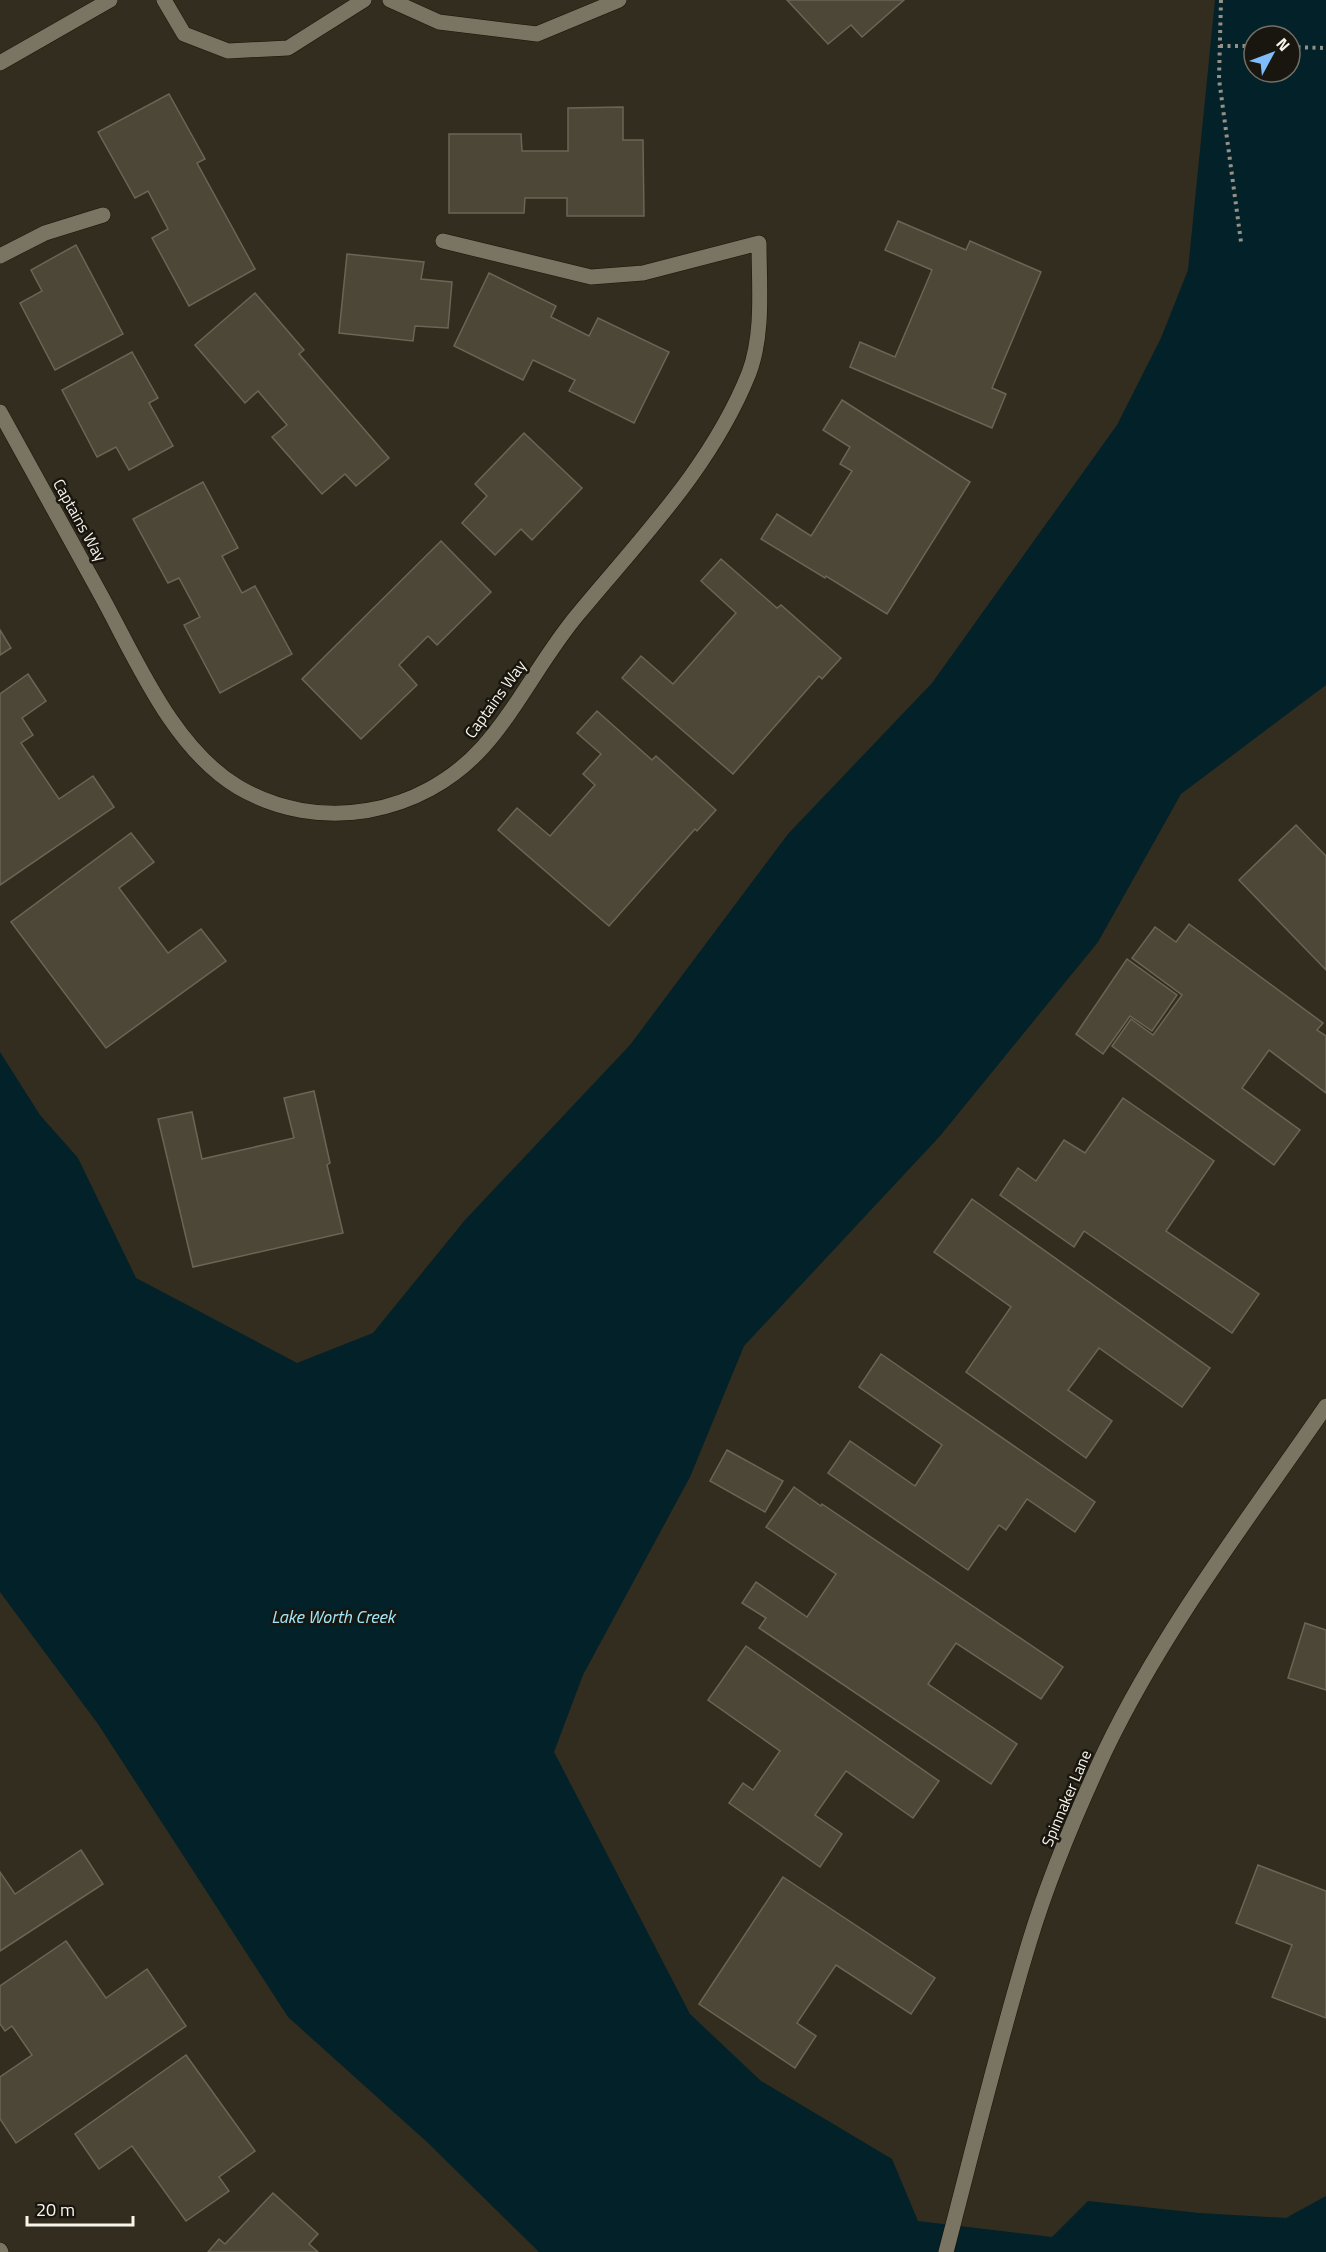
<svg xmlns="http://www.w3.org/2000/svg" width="1326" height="2252" font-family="'Titillium Web',sans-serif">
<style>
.water{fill:#022129;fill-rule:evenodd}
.building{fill:#4d4737;stroke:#6b6555;stroke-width:1.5}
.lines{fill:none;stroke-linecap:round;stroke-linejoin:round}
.minor-casing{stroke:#1a1507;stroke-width:16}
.path{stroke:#959184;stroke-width:4;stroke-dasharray:3 4.5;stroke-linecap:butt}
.minor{stroke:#7a7463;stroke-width:15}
.labels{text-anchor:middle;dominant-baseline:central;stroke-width:5;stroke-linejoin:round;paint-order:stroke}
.street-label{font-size:16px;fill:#f8f5eb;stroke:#18160f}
.water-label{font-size:18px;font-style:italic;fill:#9ee7fa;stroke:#18160f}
</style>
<rect width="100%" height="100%" fill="#322d1e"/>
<path class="water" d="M1215,0H1326V685L1181,794L1098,942L940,1136L744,1346L690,1477L583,1675L554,1752L690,2014L761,2081L892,2159L918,2221L1052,2237L1088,2201L1199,2213L1286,2218L1326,2196V2252H539L427,2142L288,2017L98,1724L0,1592V1052L40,1115L78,1158L136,1278L297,1363L373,1333L465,1220L630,1045L788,834L932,683L1117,425L1161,338L1188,270ZM1254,36H1290V72H1254Z"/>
<g class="building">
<polygon points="787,0 904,0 862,37 851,25 828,44"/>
<polygon points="169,94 205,159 197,163 255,269 189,306 152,238 168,229 148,191 135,198 98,132"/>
<polygon points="623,107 623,140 643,140 644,216 567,216 567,198 525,198 524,213 449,213 449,134 521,134 522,151 568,151 568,108"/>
<polygon points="898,221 966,250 970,241 1041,272 992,388 1006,394 992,428 850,367 860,342 895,357 932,270 885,250"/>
<polygon points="76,245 123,334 55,370 20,303 42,291 31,270"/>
<polygon points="347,254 424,262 421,279 452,282 448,328 415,326 413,341 339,333"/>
<polygon points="489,273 556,306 551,317 589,336 598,318 669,352 634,423 569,391 575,380 533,360 523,380 454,346"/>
<polygon points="255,293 304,350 299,354 389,458 356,486 345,474 322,494 272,437 287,425 258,391 245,403 195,345"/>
<polygon points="132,352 158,398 149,403 173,446 129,470 116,447 97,457 62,390"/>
<polygon points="842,400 970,482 887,614 826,576 825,578 761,539 777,514 811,536 852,471 840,464 850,447 823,430"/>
<polygon points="524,433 582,488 532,540 521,529 495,555 462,523 487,496 475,484"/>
<polygon points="203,482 238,548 222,556 242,593 255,586 292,654 220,693 184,625 200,617 179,578 168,583 133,519"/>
<polygon points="441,541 491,592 437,645 428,636 399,665 417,685 361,739 302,679"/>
<polygon points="721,559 777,608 781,605 841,658 822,679 819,676 733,774 622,678 641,656 673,684 736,613 701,581"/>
<polygon points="0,630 11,648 0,655"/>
<polygon points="28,674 46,701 22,718 33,735 21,743 59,799 93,776 114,807 0,885 0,694"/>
<polygon points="597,711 652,760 656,756 716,810 697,831 695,829 609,926 498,830 517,808 550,836 595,785 583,774 601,754 577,733"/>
<polygon points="1296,825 1326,856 1326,970 1239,880"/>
<polygon points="131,833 154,862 119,888 168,953 201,929 226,961 106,1048 11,922"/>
<polygon points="1189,924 1323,1023 1317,1030 1326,1036 1326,1093 1269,1050 1242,1088 1300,1130 1274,1165 1112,1046 1131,1019 1153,1035 1182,995 1132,958 1155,927 1176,942"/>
<polygon points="1127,959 1177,995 1152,1031 1130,1016 1103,1054 1076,1034"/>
<polygon points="314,1091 330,1163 327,1165 343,1233 193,1267 158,1119 192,1112 202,1159 294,1138 284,1098"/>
<polygon points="1123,1098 1214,1161 1166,1231 1259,1294 1232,1333 1084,1231 1074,1247 1000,1195 1018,1168 1036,1181 1064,1140 1085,1153"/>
<polygon points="972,1199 1210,1368 1182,1407 1099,1348 1068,1390 1112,1421 1086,1458 966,1372 1011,1307 934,1252"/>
<polygon points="881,1354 1095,1502 1075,1532 1027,1499 1006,1530 999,1525 968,1570 828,1473 850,1441 915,1486 942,1445 859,1387"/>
<polygon points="727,1450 783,1481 765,1512 710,1481"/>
<polygon points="794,1487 821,1506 822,1504 1063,1667 1041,1699 956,1643 928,1684 1017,1744 991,1784 759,1628 766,1618 742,1603 756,1582 807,1617 836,1574 766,1527"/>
<polygon points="1305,1623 1326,1630 1326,1690 1288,1678"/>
<polygon points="746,1646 939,1781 913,1818 846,1771 815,1815 842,1834 820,1867 729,1803 743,1783 753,1790 780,1751 708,1700"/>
<polygon points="81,1850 103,1884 0,1951 0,1872 15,1894"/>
<polygon points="1258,1865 1326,1891 1326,2018 1272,1997 1292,1945 1236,1923"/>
<polygon points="783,1877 935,1978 911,2014 836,1965 797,2023 816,2036 795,2068 699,2004"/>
<polygon points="66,1941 106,1998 147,1969 186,2026 16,2143 0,2119 0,2077 32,2055 12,2026 5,2031 0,2024 0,1986"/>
<polygon points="186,2055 255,2151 219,2177 229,2191 186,2221 132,2146 99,2169 75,2134"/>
<polygon points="273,2193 318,2234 309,2244 318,2252 208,2252 219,2239 225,2244"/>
</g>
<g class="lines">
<defs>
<g id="minor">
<polyline points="164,0 184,34 228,51 288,48 364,0"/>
<polyline points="390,0 439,22 537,34 619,0"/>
<polyline points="0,63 110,0"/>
<polyline points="0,256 45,233 103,215"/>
<path d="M0,412C34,474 68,535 102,597C137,661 173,748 238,787C318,834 421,816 483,747C518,708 544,654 579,613C642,537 712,466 749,373C764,333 759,286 759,243L643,273L591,277L443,241"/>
<polyline points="0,2250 1,2252"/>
<path d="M946,2252C973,2149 998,2045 1029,1943C1049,1877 1076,1813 1105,1751C1164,1628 1249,1518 1326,1406"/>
</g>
</defs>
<use href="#minor" class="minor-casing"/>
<g class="path">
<polyline points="1221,0 1219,79 1241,242"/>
<polyline points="1220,46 1254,46"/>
<polyline points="1290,47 1326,48"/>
</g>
<use href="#minor" class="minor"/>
</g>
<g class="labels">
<g class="street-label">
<text transform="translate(80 520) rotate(61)">Captains Way</text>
<text transform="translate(495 699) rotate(-54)">Captains Way</text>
<text transform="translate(1066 1798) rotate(-67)">Spinnaker Lane</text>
</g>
<g class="water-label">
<text x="333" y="1616">Lake Worth Creek</text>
</g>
</g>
<g transform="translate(1272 54) rotate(49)"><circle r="28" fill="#18160f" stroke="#726f67" stroke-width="1.5"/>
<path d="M0-4.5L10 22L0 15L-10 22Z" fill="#7ebdf9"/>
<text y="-9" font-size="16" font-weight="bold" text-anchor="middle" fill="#f8f5eb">N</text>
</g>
<path d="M27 2216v9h106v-9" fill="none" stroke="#f8f5eb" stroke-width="3"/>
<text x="36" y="2216" font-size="18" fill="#f8f5eb" stroke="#18160f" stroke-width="4.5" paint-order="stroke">20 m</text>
</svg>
